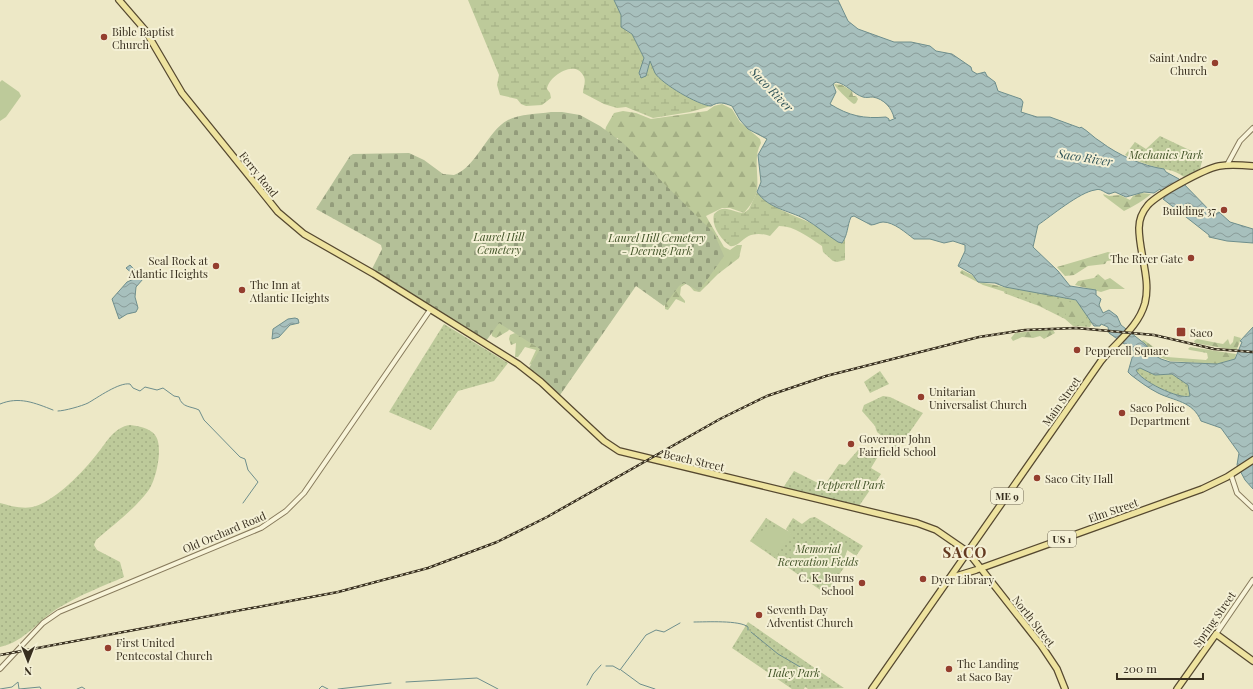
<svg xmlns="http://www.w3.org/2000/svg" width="1253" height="689" font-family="'Playfair Display',serif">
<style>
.grass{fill:url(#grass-dots)}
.forest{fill:url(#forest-firs)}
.wetland{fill:url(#wetland-marsh)}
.cemetery{fill:url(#cemetery-stones)}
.garden{fill:#bdca9a}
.water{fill:url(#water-waves);stroke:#6e8e8c;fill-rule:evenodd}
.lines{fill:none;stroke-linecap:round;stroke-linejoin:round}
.stream{stroke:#6e8e8c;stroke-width:1}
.minor-casing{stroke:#877a5c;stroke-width:6}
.major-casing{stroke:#554830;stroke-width:8}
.minor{stroke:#f8f4d9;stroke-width:4}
.major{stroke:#eee39f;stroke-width:5.5}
.rail-casing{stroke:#382f1f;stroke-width:2.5}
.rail{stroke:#f4f0d5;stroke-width:1;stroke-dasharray:3;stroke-linecap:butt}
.poi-dot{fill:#943e2e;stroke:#f4f0d5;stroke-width:1.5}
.labels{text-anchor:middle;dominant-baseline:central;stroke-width:4;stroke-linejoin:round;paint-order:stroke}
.shield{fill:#f4f0d5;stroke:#706956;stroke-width:1}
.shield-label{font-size:10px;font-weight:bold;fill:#382f1f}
.poi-label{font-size:11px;fill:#382f1f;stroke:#f4f0d5;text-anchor:start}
.park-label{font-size:11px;font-style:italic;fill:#415327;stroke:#f4f0d5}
.street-label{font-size:11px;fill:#382f1f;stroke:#f4f0d5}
.water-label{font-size:12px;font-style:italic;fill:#2f5357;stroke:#f4f0d5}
.district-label{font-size:15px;font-weight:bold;letter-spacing:1px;fill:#633920;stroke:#f4f0d5}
</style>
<defs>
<pattern id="grass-dots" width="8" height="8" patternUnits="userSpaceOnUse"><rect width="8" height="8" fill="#bdca9a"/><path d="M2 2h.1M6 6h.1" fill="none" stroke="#a3ae84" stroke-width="1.8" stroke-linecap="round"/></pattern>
<pattern id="forest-firs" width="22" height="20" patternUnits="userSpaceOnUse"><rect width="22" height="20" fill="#bdca9a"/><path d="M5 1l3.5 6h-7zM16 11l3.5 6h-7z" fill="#a3ae84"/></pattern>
<pattern id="wetland-marsh" width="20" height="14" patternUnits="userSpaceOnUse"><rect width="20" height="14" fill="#bdca9a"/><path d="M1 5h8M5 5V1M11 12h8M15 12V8" fill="none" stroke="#a3ae84"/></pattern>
<pattern id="cemetery-stones" width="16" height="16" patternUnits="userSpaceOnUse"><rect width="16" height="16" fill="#b4c098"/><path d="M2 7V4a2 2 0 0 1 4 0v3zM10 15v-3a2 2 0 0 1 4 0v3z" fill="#939c7b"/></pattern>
<pattern id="water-waves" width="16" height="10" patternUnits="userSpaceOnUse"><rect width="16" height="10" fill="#a7c0bd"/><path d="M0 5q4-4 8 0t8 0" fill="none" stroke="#899c99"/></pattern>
</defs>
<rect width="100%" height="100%" fill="#ede8c6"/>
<g class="grass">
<path d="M1160,136L1200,155L1202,161L1200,169L1184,177C1174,169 1164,170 1152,166C1142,163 1133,159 1125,155L1135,142L1146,149Z"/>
<polygon points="1006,287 1040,292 1078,301 1092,323 1090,327 1073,326 1065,319 1039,306 1004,293"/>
<polygon points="444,324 508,363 494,381 458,391 431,430 389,412"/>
<path d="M1140,368L1160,375L1172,374L1188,385L1190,396C1179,400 1140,381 1136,370Z"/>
<polygon points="880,371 889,384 870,393 864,382"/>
<polygon points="883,396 890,397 923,413 893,456 889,442 877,432 875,426 862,411 864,405"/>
<path d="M130,425C138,426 150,428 155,435C164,446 156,481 148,491C134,510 114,524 96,540L94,545L97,550L120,562L124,577C103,586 80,595 60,607C39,619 25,642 0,647V503C11,506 25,510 36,506C57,499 84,471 97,454C107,442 114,427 130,425Z"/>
<polygon points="859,449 865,450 877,458 871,468 881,474 859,506 783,488 794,471 824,486 839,464 845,465"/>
<polygon points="815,517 863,546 856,556 847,550 843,562 845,566 826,594 750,541 766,518 789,532 786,529 793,518 802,524 810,518"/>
<polygon points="748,622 844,688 808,689 805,687 804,689 792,689 732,648"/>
</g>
<g class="forest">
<path d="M834,84L842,85L852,91L853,96H856L858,99L856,103L854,104C850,102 836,88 834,84Z"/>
<path d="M722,104L732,109L740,122L760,139L761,143C753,157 759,175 757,190C756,198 749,207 744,213L730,208H722L706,216L724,247L730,250L737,245H742L739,258L718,274L700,292L694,291L687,283L681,287L680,295L685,301V303L676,299L668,310L665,309V299L694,247L544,345L534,363L529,365L536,350L525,347L518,357H515L516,343L511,345L509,339L510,335L520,331L512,326L508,331L496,338L492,336L491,330L619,145L618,138L603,139L606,127L614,113L623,111L636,113L651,119L707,111L714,106Z"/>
<path d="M1141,193L1151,194C1146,199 1131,208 1124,211L1104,196L1103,194L1109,196L1120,195L1130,200L1133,196Z"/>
<polygon points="1108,252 1118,255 1114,260 1107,261 1105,264 1088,266 1074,275 1065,276 1057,267"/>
<path d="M962,270L972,275L978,282C995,284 1009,289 1025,292L1019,294L1018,296L983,285L960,273V272Z"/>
<polygon points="1098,274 1105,280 1110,278 1125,289 1110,289 1101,292 1075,285 1078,281 1094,278"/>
<polygon points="1041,294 1056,297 1056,301 1068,301 1074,304 1078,302 1089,323 1076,322 1071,324 1065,313 1057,313 1029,301 1035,296"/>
<polygon points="1043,330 1053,330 1055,333 1044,339 1040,336 1033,338 1022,337 1013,341 1011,338 1015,333"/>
<polygon points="1234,336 1241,338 1237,349 1234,350 1195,343 1194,341 1197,339 1223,344 1228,339 1230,345 1233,342"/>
<polygon points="1144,340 1167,357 1206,360 1208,358 1207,353 1190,350 1188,349 1190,347 1236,354 1235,359 1217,364 1170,361 1154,355 1141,341"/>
</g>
<g class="wetland">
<path d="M468,0H614L621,13L626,31L632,34L644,58L639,76L641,77H644L650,61C652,64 653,69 655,72C662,84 698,105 711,106L690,112L653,118L626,107L617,108L604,104L583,93C583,87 587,81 583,75C574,59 548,77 547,89L550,93L551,98L542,105L526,106L521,104L517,99L500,95L497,85L499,75Z"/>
<path d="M757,192C770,210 798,215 816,226C825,231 832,238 842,243L845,239V260L837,262L833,261L823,252L822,246C808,237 795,226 779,226L770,236C764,234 758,233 751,235C744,237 737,248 730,246C721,239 711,226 714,214C725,203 732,213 744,213L749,209Z"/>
</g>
<path class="cemetery" d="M551,112H562L580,115L600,126L623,143L714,233L724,256L699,291L684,283L679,286L664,306L636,286L560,395L529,368L540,349L499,323L486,341L372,269L382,249L381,245L316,209L350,156L353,154L409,153L424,160L443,174L454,175C476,168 487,131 508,120C520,114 538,114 551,112Z"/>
<g class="garden">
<polygon points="2,80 19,92 21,96 6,117 0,121 0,82"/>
<polygon points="771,527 783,529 792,533 776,557 752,540 759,532"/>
<path d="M829,541L841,544L848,548L843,562L829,584H826L792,561C803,548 812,542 829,541Z"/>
</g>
<g class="water">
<path d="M614,0H838L848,21L858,29L894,42H911L930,46L936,51L952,54L971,67L972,71L977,74L985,72L987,76L995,82L998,91L1021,99L1023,102L1021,112L1037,117H1050L1080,128L1081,127C1088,131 1094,138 1101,142C1118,155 1143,166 1164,169L1166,172L1179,179L1214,215L1219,212L1230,222L1253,229V243L1227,241L1209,237V235L1163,199L1165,198L1160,189L1154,193L1144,192L1126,197L1115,192L1109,194C1103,192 1101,188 1095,190C1080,192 1051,216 1038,225L1033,247L1058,271L1070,286L1096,290V295L1101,299L1099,305L1103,313L1109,310L1117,316L1121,325L1145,344L1154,355L1161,359L1170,362L1217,364L1235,359L1242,342L1240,341L1253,327V489L1245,480L1237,465L1239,453L1221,428L1201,421C1193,401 1174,401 1158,393C1148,388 1139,381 1131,375L1128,372L1134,351L1109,333L1108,327L1101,324L1100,326H1094L1076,300L1005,287L995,283L978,282L972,274L958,266L965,251V245L953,241L944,243L930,239H914C906,233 894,222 883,222C879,222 875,225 871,225L854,216L851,217C847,226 848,235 842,243L838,242C827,235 817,226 805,219C788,210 769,209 757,192L761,182L758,155L767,139L748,129L740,120L732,106C724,103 719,101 711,106C698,105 662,84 655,73C653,69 652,65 650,61L646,76L641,78L639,73L644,58L632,34L621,27V15ZM836,82C847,84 853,94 863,97C866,98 870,97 873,97C884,99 892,108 894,118H896L889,121V119L886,117C864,119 849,116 830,104L836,92L833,84ZM1140,368L1155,375L1172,374L1188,385L1190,396C1179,400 1139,380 1136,370Z"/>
<polygon points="130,265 143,279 136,287 135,297 138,308 136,312 127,314 119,319 112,299 127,282 134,279 135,276 126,268"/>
<polygon points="295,318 298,319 299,323 290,325 279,337 272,339 273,329 288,319"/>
</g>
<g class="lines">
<g class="stream">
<path d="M0,404C19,396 35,403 53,410"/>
<path d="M58,411C64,411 82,406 88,403C97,398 119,382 130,384L133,388L140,391L145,387L157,390L163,388L174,396L179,397C182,408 191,406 199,410L204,420L240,457L245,459L248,470L258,482L243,503"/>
<path d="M694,622C706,622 740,620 748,627V630"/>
<polyline points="751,632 778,654 819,678"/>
<polyline points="606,666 613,666 620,670 646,635 656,630 664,632 680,623"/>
<polyline points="621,670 640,684 655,689"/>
<polyline points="406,682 477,678 498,689"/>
<polyline points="587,685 593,674 601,665"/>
<polyline points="0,689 12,687 18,682 19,689 40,687 41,689"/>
<polyline points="77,689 82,687 85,689"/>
<polyline points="319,689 322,686 328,689"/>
<polyline points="338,689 391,683"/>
</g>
<defs>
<g id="minor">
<polyline points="1227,165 1240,141 1253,128"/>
<polyline points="1231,475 1237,493 1253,508"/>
<polyline points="1216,634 1253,580"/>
<polyline points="0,669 43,623 59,612 261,528 286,511 304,493 430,310"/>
</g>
<g id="major">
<polyline points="119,0 145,30 182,93 278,212 304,234 374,274 518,364 541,382 604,441 619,451 917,523 936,530 968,552 1041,645 1057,669 1065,689"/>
<polyline points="950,578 976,570 1202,489 1227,477 1253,460"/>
<path d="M872,689L1101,361C1116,342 1138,328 1145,303C1151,279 1139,253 1139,228C1139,219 1142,212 1148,205C1158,194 1204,169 1219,166C1230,164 1242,165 1253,166"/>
<polyline points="1177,689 1216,634 1253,661"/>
</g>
</defs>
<use href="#minor" class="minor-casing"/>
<use href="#major" class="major-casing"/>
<use href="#minor" class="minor"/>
<use href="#major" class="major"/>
<defs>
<polyline id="rail" points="0,655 338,592 428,568 497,542 547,517 720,419 767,396 826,376 979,337 1025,330 1076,328 1154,335 1214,349 1253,352"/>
</defs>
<use href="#rail" class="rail-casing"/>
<use href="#rail" class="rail"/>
</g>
<g class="poi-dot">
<circle cx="104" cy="37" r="4"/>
<circle cx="1215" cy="63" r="4"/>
<circle cx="1224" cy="210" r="4"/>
<circle cx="1191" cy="258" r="4"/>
<circle cx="216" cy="266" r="4"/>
<circle cx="242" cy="290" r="4"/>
<rect x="1176" y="327" width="10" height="10" rx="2"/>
<circle cx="1077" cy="350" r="4"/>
<circle cx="921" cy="397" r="4"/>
<circle cx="1122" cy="413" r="4"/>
<circle cx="851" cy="444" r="4"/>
<circle cx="1037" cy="478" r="4"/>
<circle cx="923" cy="579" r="4"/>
<circle cx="862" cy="583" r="4"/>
<circle cx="759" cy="615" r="4"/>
<circle cx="108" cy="648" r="4"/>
<circle cx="949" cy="669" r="4"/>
</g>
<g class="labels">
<g class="shield">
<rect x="991" y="488" width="32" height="16" rx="3"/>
<rect x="1048" y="531" width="28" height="16" rx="3"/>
</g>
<g class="shield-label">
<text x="1007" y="496">ME 9</text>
<text x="1062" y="539">US 1</text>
</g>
<g class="poi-label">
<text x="112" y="31">Bible Baptist<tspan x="112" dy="13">Church</tspan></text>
<text x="1207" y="57" text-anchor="end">Saint Andre<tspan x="1207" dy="13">Church</tspan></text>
<text x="1216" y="210" text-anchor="end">Building 37</text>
<text x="1183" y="258" text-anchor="end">The River Gate</text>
<text x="208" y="260" text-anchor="end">Seal Rock at<tspan x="208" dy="13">Atlantic Heights</tspan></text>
<text x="250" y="284">The Inn at<tspan x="250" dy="13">Atlantic Heights</tspan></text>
<text x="1190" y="332">Saco</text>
<text x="1085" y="350">Pepperell Square</text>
<text x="929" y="391">Unitarian<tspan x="929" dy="13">Universalist Church</tspan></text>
<text x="1130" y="407">Saco Police<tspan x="1130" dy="13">Department</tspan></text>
<text x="859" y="438">Governor John<tspan x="859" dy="13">Fairfield School</tspan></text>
<text x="1045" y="478">Saco City Hall</text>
<text x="854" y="577" text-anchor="end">C. K. Burns<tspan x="854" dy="13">School</tspan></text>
<text x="931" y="579">Dyer Library</text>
<text x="767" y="609">Seventh Day<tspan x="767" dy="13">Adventist Church</tspan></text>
<text x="116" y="642">First United<tspan x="116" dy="13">Pentecostal Church</tspan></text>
<text x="957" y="663">The Landing<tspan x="957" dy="13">at Saco Bay</tspan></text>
</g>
<g class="park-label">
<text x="1166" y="154">Mechanics Park</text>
<text x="499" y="236">Laurel Hill<tspan x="499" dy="13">Cemetery</tspan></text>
<text x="657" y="237">Laurel Hill Cemetery<tspan x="657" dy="13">- Deering Park</tspan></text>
<text x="851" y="484">Pepperell Park</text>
<text x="818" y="548">Memorial<tspan x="818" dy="13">Recreation Fields</tspan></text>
<text x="794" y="672">Haley Park</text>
</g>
<g class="street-label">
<text transform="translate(259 174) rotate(51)">Ferry Road</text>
<text transform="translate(1061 401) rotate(-55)">Main Street</text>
<text transform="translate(694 460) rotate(13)">Beach Street</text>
<text transform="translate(1113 510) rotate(-19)">Elm Street</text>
<text transform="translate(224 532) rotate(-23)">Old Orchard Road</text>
<text transform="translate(1214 619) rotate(-55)">Spring Street</text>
<text transform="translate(1034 621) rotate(52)">North Street</text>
</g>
<g class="water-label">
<text transform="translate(772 89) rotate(46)">Saco River</text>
<text transform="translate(1085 157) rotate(9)">Saco River</text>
</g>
<g class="district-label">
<text x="965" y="552">SACO</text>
</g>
</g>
<g transform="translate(28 661) rotate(180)" stroke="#f4f0d5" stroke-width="3" paint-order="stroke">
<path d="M0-3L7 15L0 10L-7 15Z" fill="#382f1f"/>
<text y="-6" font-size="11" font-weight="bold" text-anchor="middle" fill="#382f1f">N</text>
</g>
<path d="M1117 673v6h86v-6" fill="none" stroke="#382f1f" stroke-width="2"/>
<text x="1123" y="673" font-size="12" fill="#382f1f" stroke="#f4f0d5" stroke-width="3" paint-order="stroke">200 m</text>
</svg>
